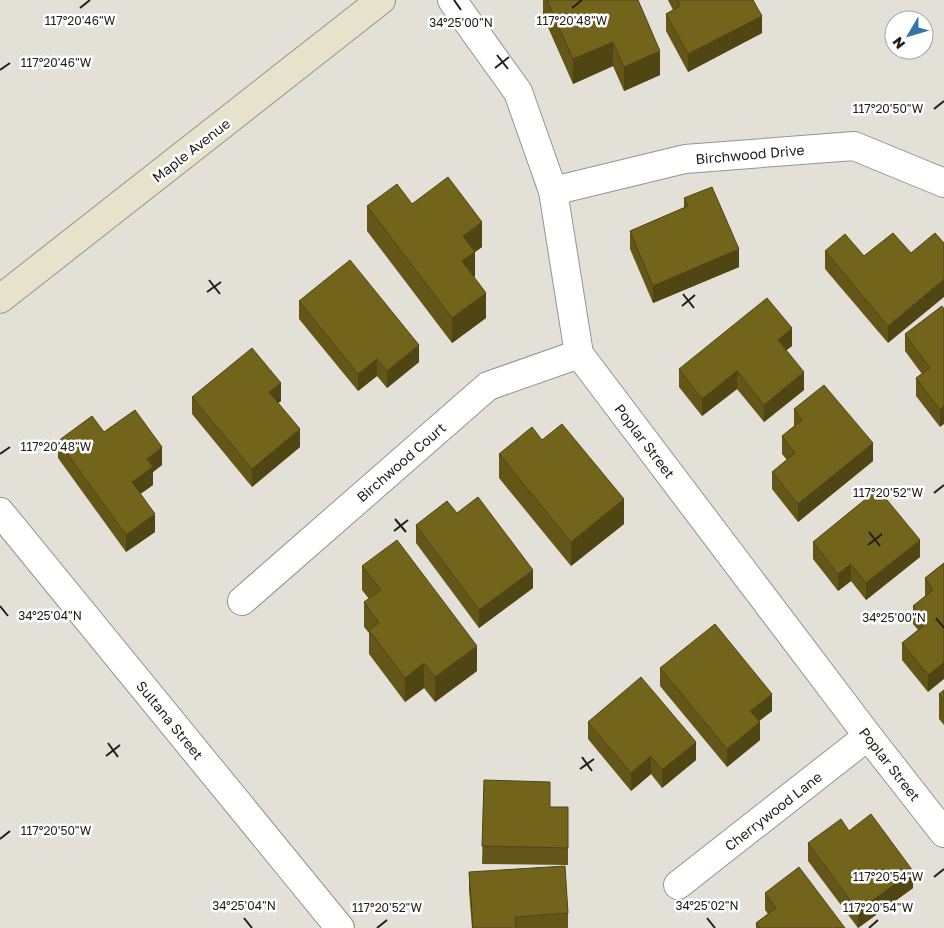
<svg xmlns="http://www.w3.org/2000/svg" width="944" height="928" font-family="'Golos Text',sans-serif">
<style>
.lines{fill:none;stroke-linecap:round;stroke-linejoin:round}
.street-casing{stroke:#96948b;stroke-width:30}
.secondary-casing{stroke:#96948b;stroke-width:30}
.street{stroke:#fff;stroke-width:28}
.secondary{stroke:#e7e2cb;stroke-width:28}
.wall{fill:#635618}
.shaded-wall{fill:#504614}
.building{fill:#73641c;stroke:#504614}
.ticks{fill:none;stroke:#1f1e1b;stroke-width:2}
.labels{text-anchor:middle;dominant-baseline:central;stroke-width:5;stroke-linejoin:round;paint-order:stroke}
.street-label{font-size:14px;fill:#1f1e1b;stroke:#fff}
.ticks-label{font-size:12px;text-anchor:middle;fill:#1f1e1b;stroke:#fff;stroke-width:5;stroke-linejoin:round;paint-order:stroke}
</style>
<rect width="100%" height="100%" fill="#e2e0d7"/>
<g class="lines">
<defs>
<g id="street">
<polyline points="452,0 518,92 553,191 579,354 868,736 944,833"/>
<polyline points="553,191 685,159 854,146 944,183"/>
<polyline points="0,512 340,928"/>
<polyline points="242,601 488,386 579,354"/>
<polyline points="678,885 868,736"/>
</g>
<polyline id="secondary" points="0,299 381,0"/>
</defs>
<use href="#street" class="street-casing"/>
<use href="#secondary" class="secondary-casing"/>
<use href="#street" class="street"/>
<use href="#secondary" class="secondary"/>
</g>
<g class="wall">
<polygon points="543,0 638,0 660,75 624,91 613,66 573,84 543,16"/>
<polygon points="668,0 753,0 762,33 688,72 666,31 666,14 673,10"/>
<polygon points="684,198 739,267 653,303 630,249 630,231 684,208"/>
<polygon points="412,204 482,247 475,252 475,276 474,277 486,318 452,343 367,231 367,206"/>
<polygon points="893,233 888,343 825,269 825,251 864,256"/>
<polygon points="299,301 419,362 387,388 377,376 358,391 299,319"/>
<polygon points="942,306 940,427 916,396 916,378 922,374 905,351 905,334"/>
<polygon points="792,346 786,350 804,390 764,422 737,389 702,416 679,387 679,369"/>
<polygon points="192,397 281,401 278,403 300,447 252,487 192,414"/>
<polygon points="794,409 873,461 798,522 772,489 772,472 787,460 782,454 782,436 794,426"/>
<polygon points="104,432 162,465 153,472 153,485 140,494 155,532 126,552 58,458 58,441"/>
<polygon points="542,440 624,524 571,566 499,478 499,454"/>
<polygon points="457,513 533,588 479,628 416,543 416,525"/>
<polygon points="813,542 920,557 866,600 851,581 838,591 813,559"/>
<polygon points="944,563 928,692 902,660 902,643 918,630 913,624 913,606 925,596 925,578"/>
<polygon points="362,566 477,671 435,702 424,688 405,702 369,654 369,633 364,627 364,602 369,599 362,590"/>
<polygon points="660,668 772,711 759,721 760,740 727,767 660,686"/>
<polygon points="944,690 944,725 939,719 939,694"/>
<polygon points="588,722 696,760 662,788 651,774 631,791 588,739"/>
<polygon points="484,780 550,807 568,807 568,865 482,864"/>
<polygon points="808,843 913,888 858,928 808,861"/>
<polygon points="469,872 568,913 568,928 472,928 469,890"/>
<polygon points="765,893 845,928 756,928 756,923 768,914 765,910"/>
</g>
<g class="shaded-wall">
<polygon points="762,16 762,33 688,72 688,54"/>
<polygon points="613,42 613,66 573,84 573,59"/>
<polygon points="660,51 660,75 624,91 624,67"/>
<polygon points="482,222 482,247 475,252 475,276 462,285 462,261 463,236"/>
<polygon points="739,249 739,267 653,303 653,286"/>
<polygon points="944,279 944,297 888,343 888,326"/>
<polygon points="486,293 486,318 452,343 452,318"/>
<polygon points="792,328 792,346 778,357 778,340"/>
<polygon points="419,345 419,362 387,388 387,371"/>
<polygon points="377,359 377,376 358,391 358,374"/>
<polygon points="737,371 737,389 702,416 702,399"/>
<polygon points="804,372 804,390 764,422 764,405"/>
<polygon points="281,383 281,401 269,410 269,392"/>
<polygon points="944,406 944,424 940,427 940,410"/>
<polygon points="300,429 300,447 252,487 252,469"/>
<polygon points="873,443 873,461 798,522 798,504"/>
<polygon points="162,447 162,465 153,472 153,485 132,500 132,482 147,459"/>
<polygon points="624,499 624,524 571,566 571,542"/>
<polygon points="155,514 155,532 126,552 126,535"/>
<polygon points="920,540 920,557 866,600 866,583"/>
<polygon points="851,564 851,581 838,591 838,574"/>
<polygon points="533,570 533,588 479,628 479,610"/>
<polygon points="477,646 477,671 435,702 435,677"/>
<polygon points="944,662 944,679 928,692 928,675"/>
<polygon points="424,663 424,688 405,702 405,678"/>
<polygon points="772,694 772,711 750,728 750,711"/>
<polygon points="760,722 760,740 727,767 727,749"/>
<polygon points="696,742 696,760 662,788 662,770"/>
<polygon points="651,756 651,774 631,791 631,773"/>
<polygon points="913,871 913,888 858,928 858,911"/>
</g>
<g class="building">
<polygon points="547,0 638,0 660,51 624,67 613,42 573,59"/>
<polygon points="677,0 753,0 762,16 688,54 666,14 680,6"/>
<polygon points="448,177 482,222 463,236 475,252 462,261 486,293 452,318 367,206 397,184 412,204"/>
<polygon points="712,187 739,249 653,286 630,231 688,206 684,198"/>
<polygon points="893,233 911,253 935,233 944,243 944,279 888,326 825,251 845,234 864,256"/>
<polygon points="350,260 419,345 387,371 377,359 358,374 299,301"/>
<polygon points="767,298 792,328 778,340 804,372 764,405 737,371 702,399 679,369"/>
<polygon points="942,306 944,309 944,406 940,410 916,378 930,368 905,334"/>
<polygon points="252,348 281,383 269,392 300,429 252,469 192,397"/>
<polygon points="824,385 873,443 798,504 772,472 795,453 782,436 802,420 794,409"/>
<polygon points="135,410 162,447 147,459 153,467 132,482 155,514 126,535 58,441 92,416 104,432"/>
<polygon points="562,424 624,499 571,542 499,454 532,427 542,440"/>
<polygon points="878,489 920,540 866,583 851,564 838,574 813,542"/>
<polygon points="478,497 533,570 479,610 416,525 447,501 457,513"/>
<polygon points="397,540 477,646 435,677 424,663 405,678 369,630 379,623 364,602 381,590 362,566"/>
<polygon points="944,563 944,662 928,675 902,643 927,623 913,606 933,590 925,578"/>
<polygon points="715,624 772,694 750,711 760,722 727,749 660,668"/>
<polygon points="641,677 696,742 662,770 651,756 631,773 588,722"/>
<polygon points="944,690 944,700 939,694"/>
<polygon points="484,780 550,782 550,807 568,807 568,848 482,846"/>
<polygon points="871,814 913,871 858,911 808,843 841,819 849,831"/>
<polygon points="565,866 568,913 515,917 516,928 473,928 469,872"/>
<polygon points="799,867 845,928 760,928 756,923 776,908 765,893"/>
</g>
<path class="ticks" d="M454,0L461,10M80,8L90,0M572,8L582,0M497,55L508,69M495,68L509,57M0,70L10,63M934,109L944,101M209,280L220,294M207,292L221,282M683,294L694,308M682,306L695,295M0,454L10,447M934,493L944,485M395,519L406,532M394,531L408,520M869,532L880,546M868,545L882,534M0,606L8,616M936,618L944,628M108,743L118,757M106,756L120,745M582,757L592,771M580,769L594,759M0,839L10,831M934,877L944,869M244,918L252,928M707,918L715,928M377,928L387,920M869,928L878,920"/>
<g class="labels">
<g class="street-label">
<text transform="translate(191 150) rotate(-38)">Maple Avenue</text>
<text transform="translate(750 154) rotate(-5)">Birchwood Drive</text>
<text transform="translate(645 441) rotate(53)">Poplar Street</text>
<text transform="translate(401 462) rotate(-41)">Birchwood Court</text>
<text transform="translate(170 720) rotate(51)">Sultana Street</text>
<text transform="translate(890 764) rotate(52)">Poplar Street</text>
<text transform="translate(773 811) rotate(-38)">Cherrywood Lane</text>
</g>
</g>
<g class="ticks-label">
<text x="572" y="25">117°20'48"W</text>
<text x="80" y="25">117°20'46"W</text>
<text x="461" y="27">34°25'00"N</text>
<text x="56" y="67">117°20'46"W</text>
<text x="888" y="113">117°20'50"W</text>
<text x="56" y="451">117°20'48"W</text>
<text x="888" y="497">117°20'52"W</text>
<text x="50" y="620">34°25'04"N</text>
<text x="894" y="622">34°25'00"N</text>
<text x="56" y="835">117°20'50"W</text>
<text x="888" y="881">117°20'54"W</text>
<text x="244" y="910">34°25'04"N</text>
<text x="707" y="910">34°25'02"N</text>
<text x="387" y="912">117°20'52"W</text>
<text x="878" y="912">117°20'54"W</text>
</g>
<g transform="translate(909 35) rotate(232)"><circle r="24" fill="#ffffff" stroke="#a5a5a4"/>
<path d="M0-4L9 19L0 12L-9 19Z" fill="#3273aa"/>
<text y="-8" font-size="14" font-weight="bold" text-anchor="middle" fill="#1f1e1b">N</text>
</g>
</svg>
